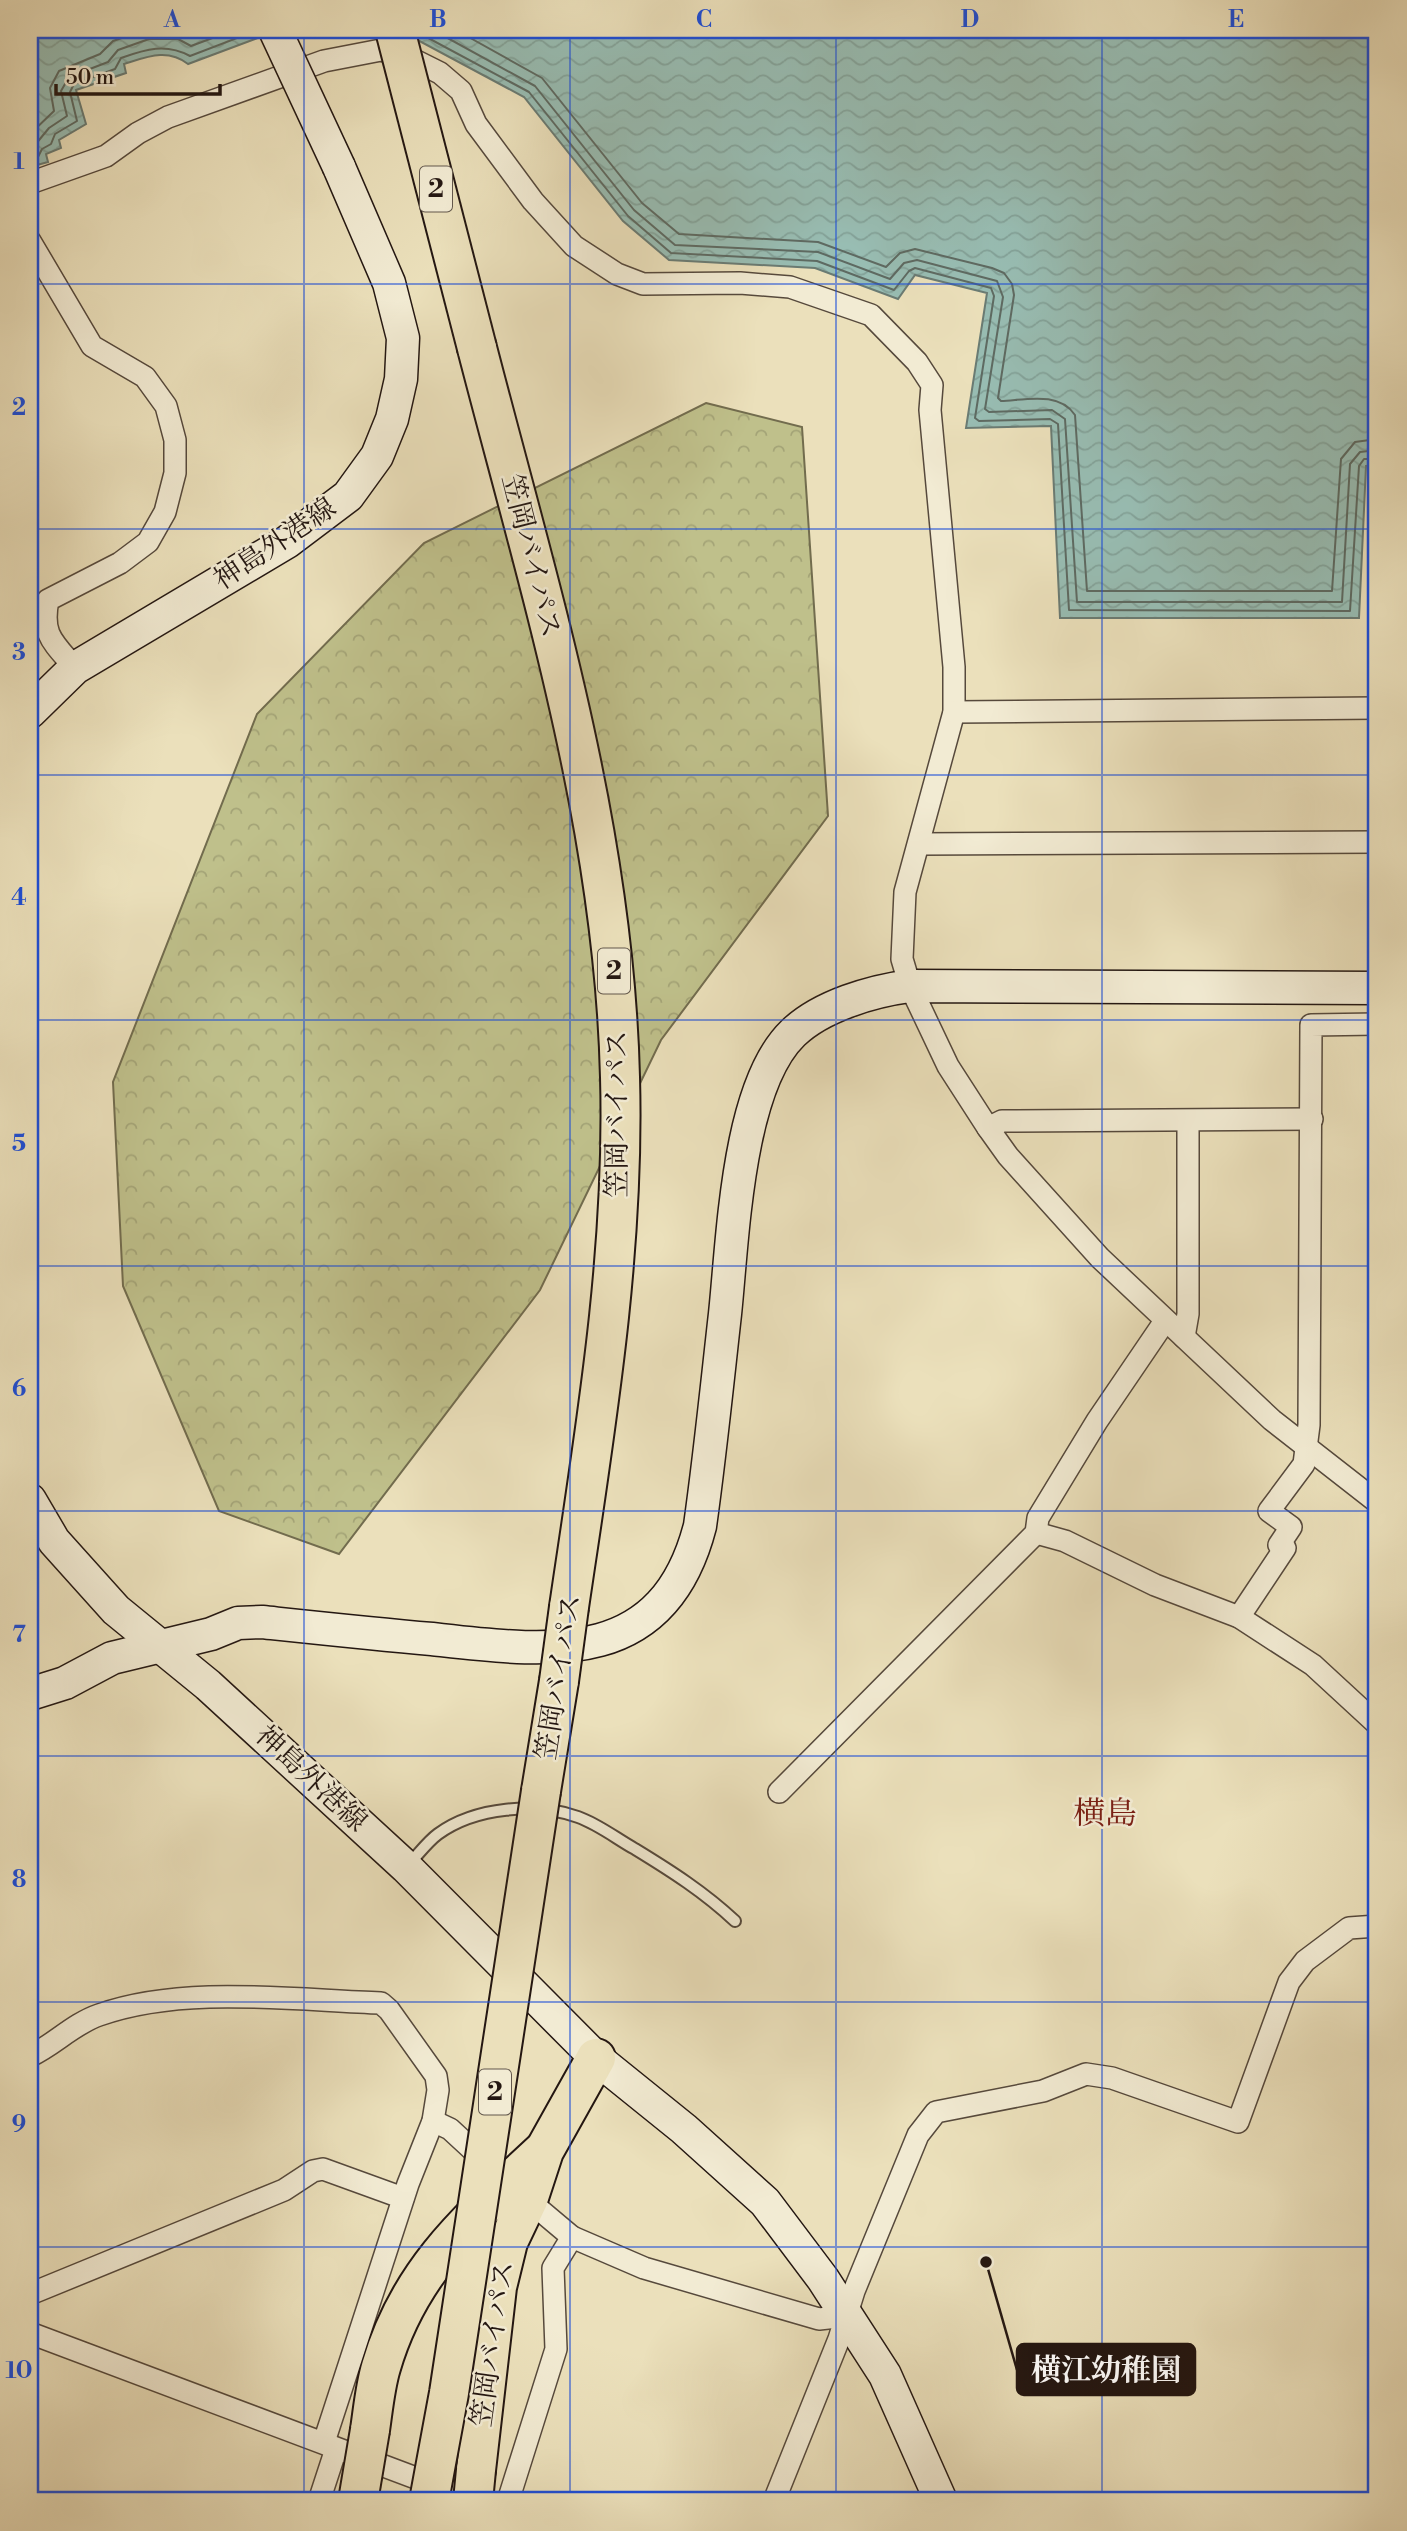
<svg xmlns="http://www.w3.org/2000/svg" width="1407" height="2531" font-family="'Libre Bodoni','Noto Serif JP',serif">
<style>
.forest{fill:url(#forest-crowns);stroke:#726c4e;stroke-width:2}
.water{fill:url(#water-waves);stroke:#6a7b73;stroke-width:2}
.lines{fill:none;stroke-linecap:round;stroke-linejoin:round}
.shore{stroke:#5e6a62;stroke-width:2}
.lane-casing{stroke:#56493c;stroke-width:14}
.street-casing{stroke:#56493c;stroke-width:24}
.secondary-casing{stroke:#241712;stroke-width:35}
.highway-casing{stroke:#241712;stroke-width:42}
.lane{stroke:#f2ebd3;stroke-width:10}
.street{stroke:#f2ebd3;stroke-width:21}
.secondary{stroke:#f2ebd3;stroke-width:32}
.highway{stroke:#ebe0bb;stroke-width:38}
.secondary-bridge-casing{stroke:#241712;stroke-width:35;stroke-linecap:butt}
.highway-bridge-casing{stroke:#241712;stroke-width:42;stroke-linecap:butt}
.secondary-bridge{stroke:#f2ebd3;stroke-width:32}
.highway-bridge{stroke:#ebe0bb;stroke-width:38}
.grid{fill:none;stroke:#1d4ed8;stroke-width:2;stroke-opacity:0.55}
.labels{text-anchor:middle;dominant-baseline:central;stroke-width:5;stroke-linejoin:round;paint-order:stroke}
.shield{fill:#f2ebd3;stroke:#62574c;stroke-width:2}
.shield-label{font-size:26px;font-weight:bold;fill:#241712}
.street-label{font-size:28px;fill:#241712;stroke:#f2ebd3}
.quarter-label{font-size:32px;fill:#7a1f14;stroke:#f2ebd3}
.leader{fill:none;stroke:#241712;stroke-width:2.5}
.callout-dot{fill:#241712;stroke:#f2ebd3;stroke-width:2.5}
.callout{fill:#241712;stroke:#241712;stroke-width:2.5}
.callout-label{font-size:30px;text-anchor:middle;font-weight:bold;fill:#fff}
.neatline{fill:none;stroke:#1d4ed8;stroke-width:2.5}
.grid-label{font-size:23px;text-anchor:middle;font-weight:bold;fill:#1d4ed8}
</style>
<defs>
<pattern id="forest-crowns" width="20" height="18" patternUnits="userSpaceOnUse" patternTransform="scale(1.75)"><rect width="20" height="18" fill="#bfc08b"/><path d="M2 6a3 3 0 1 1 6 0M12 15a3 3 0 1 1 6 0" fill="none" stroke="#a4a477"/></pattern>
<pattern id="water-waves" width="16" height="10" patternUnits="userSpaceOnUse" patternTransform="scale(1.75)"><rect width="16" height="10" fill="#98bdb3"/><path d="M0 5q4-4 8 0t8 0" fill="none" stroke="#83a299"/></pattern>
</defs>
<rect width="100%" height="100%" fill="#ebe0bb"/>
<filter id="stains"><feTurbulence type="fractalNoise" baseFrequency=".00286" numOctaves="4"/><feColorMatrix values="0 0 0 0 .2 0 0 0 0 .09 0 0 0 0 .02 0 0 0 .5 -.17"/></filter>
<radialGradient id="worn" r=".72"><stop offset=".6" stop-color="#630" stop-opacity="0"/><stop offset="1" stop-color="#630" stop-opacity=".3"/></radialGradient>
<polygon class="forest" points="706,403 802,427 828,816 661,1040 540,1290 339,1554 219,1511 123,1286 113,1082 257,714 424,543"/>
<g class="water">
<path d="M30,30H279L188,64C167,48 147,57 124,64L126,73L76,90L86,124L59,140L61,148L46,154L48,162L30,167Z"/>
<polygon points="367,30 1377,30 1377,465 1366,466 1359,618 1060,618 1051,426 966,428 987,293 915,275 898,299 815,268 669,260 623,221 524,97 412,37"/>
</g>
<g class="lines">
<g class="shore">
<polyline points="433,30 535,86 634,210 675,245 818,252 890,279 904,263 917,260 997,281 1003,297 985,409 989,412 1052,410 1065,419 1077,602 1342,602 1350,464 1360,452 1377,450"/>
<path d="M456,30L542,78L642,203L679,234L818,242L886,267L900,253L915,249L992,268L1004,273L1012,284L1014,295L998,398L1001,401C1025,400 1059,391 1075,415L1087,591H1332L1341,459L1355,442L1377,439"/>
<polyline points="417,32 529,92 628,216 671,253 817,261 894,290 909,271 915,268 991,288 994,296 975,418 979,421 1050,419 1058,424 1069,610 1350,611 1359,466 1364,459 1377,459"/>
<polyline points="30,134 54,111 50,88 59,71 100,54 113,41 145,30"/>
<polyline points="30,151 49,128 67,116 61,91 69,77 108,62 118,50 149,39 178,39 191,46 234,30"/>
<path d="M30,160L38,157L42,149L51,144L55,134L77,121L70,92L74,84L115,69L121,58C146,49 166,43 190,56L258,30"/>
</g>
<defs>
<path id="lane" d="M408,1865C418,1855 427,1842 438,1834C475,1807 536,1802 578,1817C598,1824 617,1839 635,1849C671,1871 704,1892 735,1921"/>
<g id="street">
<polyline points="30,183 106,156 138,133 168,117 324,61 381,50 412,59 440,73 461,91 476,124 533,201 574,246 617,274 643,284 740,283 790,287 871,315 917,362 932,385 930,410 954,667 954,712 905,892 902,959 910,986 948,1066 988,1128 1008,1156 1100,1258 1272,1420 1377,1502"/>
<path d="M30,241L92,346L145,377L166,406L175,440V473L165,512L148,542L120,563L48,600C41,635 53,642 75,668"/>
<polyline points="954,712 1377,708"/>
<polyline points="919,844 1377,842"/>
<polyline points="988,1128 1002,1121 1312,1119"/>
<polyline points="1184,1337 1188,1314 1188,1121"/>
<polyline points="1036,1533 1065,1541 1155,1585 1239,1617 1313,1665 1377,1724"/>
<polyline points="1239,1617 1285,1548 1279,1545 1291,1527 1269,1511 1304,1464 1309,1425 1311,1025 1377,1024"/>
<polyline points="779,1792 1036,1533 1038,1518 1097,1421 1165,1321"/>
<path d="M30,2056C54,2045 73,2024 99,2015C183,1985 292,2000 381,2003L389,2010L436,2076L438,2090L433,2121L408,2184L324,2442"/>
<polyline points="433,2121 450,2129 489,2165"/>
<polyline points="572,2237 644,2268 819,2319 846,2316"/>
<polyline points="30,2294 284,2190 313,2171 323,2169 403,2198"/>
<polyline points="30,2333 477,2501"/>
<polyline points="319,2501 336,2449"/>
<polyline points="508,2501 556,2349 553,2268 572,2237 528,2200"/>
<polyline points="774,2501 839,2339 854,2291 918,2135 936,2112 1043,2091 1086,2074 1112,2078 1238,2122 1289,1982 1305,1961 1349,1928 1377,1926"/>
</g>
<g id="secondary">
<polyline points="30,712 75,668 287,542 348,496 377,456 392,419 401,379 403,338 389,283 339,167"/>
<polyline points="30,1500 54,1541 116,1610 208,1685 406,1867 596,2058 684,2129 765,2202 823,2279 885,2375 941,2501"/>
<path d="M30,1694L65,1683L112,1658L211,1634L238,1623L262,1622C319,1628 375,1634 432,1639C549,1652 663,1669 700,1526C710,1455 717,1385 725,1314C733,1239 737,1087 793,1033C821,1006 872,991 910,986L1377,988"/>
</g>
<g id="highway">
<path d="M477,348C539,588 614,826 620,1077C625,1255 595,1431 569,1607"/>
<polyline points="541,1791 559,1681"/>
<path d="M370,2430C373,2410 375,2387 381,2367C409,2270 471,2218 542,2152"/>
<polyline points="476,2470 497,2287 508,2242 528,2200 544,2151 596,2058"/>
</g>
</defs>
<use href="#lane" class="lane-casing"/>
<use href="#street" class="street-casing"/>
<use href="#secondary" class="secondary-casing"/>
<use href="#highway" class="highway-casing"/>
<use href="#lane" class="lane"/>
<use href="#street" class="street"/>
<use href="#secondary" class="secondary"/>
<use href="#highway" class="highway"/>
<defs>
<polyline id="secondary-bridge" points="275,30 339,167"/>
<g id="highway-bridge">
<polyline points="395,30 477,348"/>
<polyline points="559,1681 569,1607"/>
<polyline points="358,2501 370,2430"/>
<polyline points="429,2501 449,2393 541,1791"/>
<polyline points="473,2501 476,2470"/>
</g>
</defs>
<use href="#secondary-bridge" class="secondary-bridge-casing"/>
<use href="#highway-bridge" class="highway-bridge-casing"/>
<use href="#secondary-bridge" class="secondary-bridge"/>
<use href="#highway-bridge" class="highway-bridge"/>
</g>
<path class="grid" d="M304,30V2501M570,30V2501M836,30V2501M1102,30V2501M30,284H1377M30,529H1377M30,775H1377M30,1020H1377M30,1266H1377M30,1511H1377M30,1756H1377M30,2002H1377M30,2247H1377"/>
<g class="labels">
<g class="shield">
<rect x="420" y="166.5" width="32" height="45" rx="5"/>
<rect x="598" y="948.5" width="32" height="45" rx="5"/>
<rect x="479" y="2069.5" width="32" height="45" rx="5"/>
</g>
<g class="shield-label">
<text x="436" y="189">2</text>
<text x="614" y="971">2</text>
<text x="495" y="2092">2</text>
</g>
<g class="street-label">
<text transform="translate(275 544) rotate(-34)">神島外港線</text>
<text transform="translate(531 556) rotate(76)">笠岡バイパス</text>
<text transform="translate(617 1114) rotate(-90)">笠岡バイパス</text>
<text transform="translate(559 1677) rotate(-81)">笠岡バイパス</text>
<text transform="translate(311 1779) rotate(43)">神島外港線</text>
<text transform="translate(493 2344) rotate(-82)">笠岡バイパス</text>
</g>
<g class="quarter-label">
<text x="1105" y="1814">横島</text>
</g>
</g>
<path class="leader" d="M986 2262L1017 2370"/>
<circle class="callout-dot" cx="986" cy="2262" r="7"/>
<rect class="callout" x="1017" y="2344" width="178" height="51" rx="7"/>
<g class="callout-label">
<text x="1106" y="2380">横江幼稚園</text>
</g>
<rect width="1407" height="2531" fill="none" stroke="#ebe0bb" stroke-width="77"/>
<path d="M56 84v10h164v-10" fill="none" stroke="#241712" stroke-width="3.5"/>
<text x="66" y="84" font-size="21" fill="#241712" stroke="#f2ebd3" stroke-width="5" paint-order="stroke">50 m</text>
<rect x="38" y="38" width="1330" height="2454" class="neatline"/>
<g class="grid-label">
<text x="172" y="27">A</text>
<text x="438" y="27">B</text>
<text x="704" y="27">C</text>
<text x="970" y="27">D</text>
<text x="1236" y="27">E</text>
<text x="19" y="169">1</text>
<text x="19" y="415">2</text>
<text x="19" y="660">3</text>
<text x="19" y="905">4</text>
<text x="19" y="1151">5</text>
<text x="19" y="1396">6</text>
<text x="19" y="1642">7</text>
<text x="19" y="1887">8</text>
<text x="19" y="2132">9</text>
<text x="19" y="2378">10</text>
</g>
<rect width="100%" height="100%" filter="url(#stains)"/>
<rect width="100%" height="100%" fill="url(#worn)"/>
</svg>
